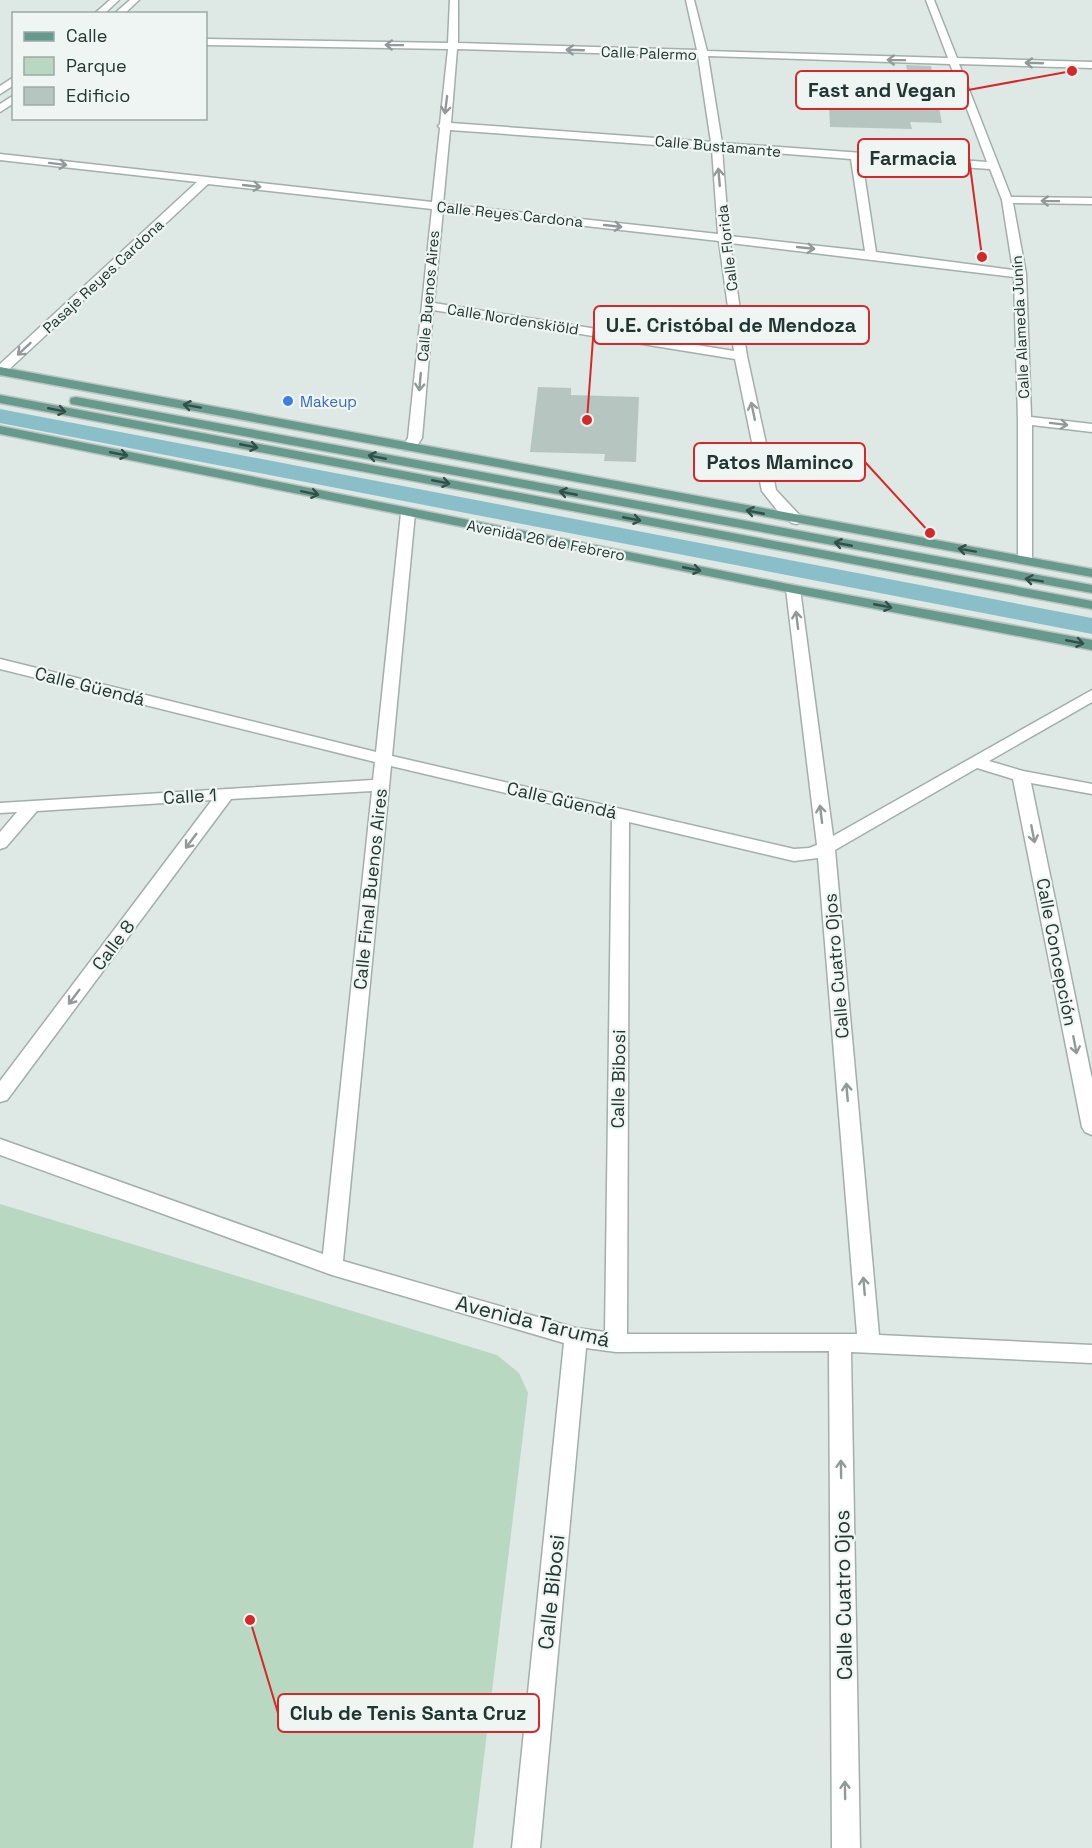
<svg xmlns="http://www.w3.org/2000/svg" width="1092" height="1848" font-family="'Space Grotesk',sans-serif">
<style>
.green{fill:#b8d8c1}
.lines{fill:none;stroke-linecap:round;stroke-linejoin:round}
.canal{fill:#8abfc9;fill-rule:evenodd}
.building{fill:#b7c5c0}
.minor-casing{stroke:#a2afab;stroke-width:3}
.tertiary-casing{stroke:#a2afab;stroke-width:3}
.primary-casing{stroke:#bcc3c1;stroke-width:3}
.minor{fill:#fff;fill-rule:evenodd}
.tertiary{fill:#fff;fill-rule:evenodd}
.primary{fill:#669a8d;fill-rule:evenodd}
.oneway{stroke:#909a98}
.oneway2{stroke:#324f48}
.shop-dot{fill:#3f7fe0;stroke:#eef5f2;stroke-width:2}
.labels{text-anchor:middle;dominant-baseline:central;stroke-width:4.5;stroke-linejoin:round;paint-order:stroke}
.far-street-label{font-size:15px;fill:#213631;stroke:#eef5f2}
.far-shop-label{font-size:15px;fill:#366cbe;stroke:#eef5f2;text-anchor:start}
.street-label{font-size:18px;fill:#213631;stroke:#eef5f2}
.near-street-label{font-size:21px;fill:#213631;stroke:#eef5f2}
.leader{fill:none;stroke:#d62828;stroke-width:2}
.callout-dot{fill:#d62828;stroke:#eef5f2;stroke-width:2}
.callout{fill:#eef5f2;stroke:#d62828;stroke-width:2}
.callout-label{font-size:20px;text-anchor:middle;font-weight:bold;fill:#213631}
</style>
<rect width="100%" height="100%" fill="#dee8e4"/>
<polygon class="green" points="0,1204 497,1355 519,1373 528,1393 473,1848 0,1848"/>
<g class="lines">
<polygon class="canal" points="0,409 1092,618 1092,634 0,423"/>
</g>
<g class="building">
<polygon points="906,65 931,66 942,123 910,122 912,129 830,127 829,103 890,105 888,94 912,95"/>
<polygon points="538,387 571,388 571,395 639,397 636,462 604,461 605,454 530,452"/>
</g>
<g class="lines">
<defs>
<g id="minor">
<path d="M450,0H458V43L697,50L686,0H694L707,51L948,58L926,0H934L957,58L1092,62V68L959,64L1011,197L1092,198V204L1013,203L1026,274L1031,417L1092,424V432L1032,425V560L1030,563H1020L1018,560V420L1014,277L730,243L747,356L776,490L804,520L797,524L792,523L777,510L762,491L735,359L433,310L422,438L414,450H404L402,447L408,438L432,209L208,184L4,374L0,375V364L197,182L0,160V154L432,202L440,128L438,126L440,124L448,49L206,45V39L448,43ZM457,49L698,56L711,142L451,123ZM708,56L950,64L987,162L722,143ZM450,130L712,149L718,234L443,204ZM722,149L851,159L865,251L729,236ZM862,160L990,169L1002,200L1013,270L876,252ZM443,210L719,241L734,351L434,303Z"/>
<path d="M408,509L415,513L392,756L794,849L809,848L817,845L786,589L793,585L800,589L833,836L1092,690V702L989,761L1023,771L1092,784V794L1031,783L1092,1079V1135L1085,1132L1082,1127L1013,779L977,768L835,850L879,1335L1092,1345V1363L851,1352L860,1848H832L829,1351L616,1352L586,1348L540,1848H512L564,1343L332,1275L0,1155V1139L323,1254L372,791L231,799L7,1100L0,1102V1081L212,800L37,811L6,847L0,849V832L17,812L0,813V803L373,780L375,762L0,669V659L376,752L401,513ZM391,766L612,818L605,1332L576,1328L343,1261ZM629,822L794,861L818,858L857,1334H627Z"/>
</g>
<g id="tertiary">
<polygon points="110,0 119,0 104,14 94,14"/>
<polygon points="130,0 139,0 124,14 114,14"/>
<polygon points="14,77 14,85 0,94 0,86"/>
<polygon points="14,95 14,103 0,112 0,104"/>
</g>
<g id="primary">
<polygon points="0,367 1092,569 1092,577 0,375"/>
<polygon points="0,395 1092,601 1092,609 0,403"/>
<polygon points="76,397 1092,585 1092,593 71,404 70,401 71,398"/>
<polygon points="0,426 793,585 1092,640 1092,650 793,593 0,434"/>
</g>
</defs>
<use href="#minor" class="minor-casing"/>
<use href="#tertiary" class="tertiary-casing"/>
<use href="#primary" class="primary-casing"/>
<use href="#minor" class="minor"/>
<use href="#tertiary" class="tertiary"/>
<use href="#primary" class="primary"/>
</g>
<defs><path id="oneway-shaft" d="M-6 0H5M1.5-3L5.5 0L1.5 3" fill="none" stroke-width="1.6" stroke-linecap="round" stroke-linejoin="round" transform="scale(1.5)"/></defs>
<g class="oneway">
<use href="#oneway-shaft" transform="translate(394 45) rotate(-179)"/>
<use href="#oneway-shaft" transform="translate(575 50) rotate(-178)"/>
<use href="#oneway-shaft" transform="translate(896 60) rotate(-179)"/>
<use href="#oneway-shaft" transform="translate(1034 63) rotate(-178)"/>
<use href="#oneway-shaft" transform="translate(446 105) rotate(97)"/>
<use href="#oneway-shaft" transform="translate(58 164) rotate(7)"/>
<use href="#oneway-shaft" transform="translate(719 177) rotate(-95)"/>
<use href="#oneway-shaft" transform="translate(252 186) rotate(6)"/>
<use href="#oneway-shaft" transform="translate(1050 201) rotate(-179)"/>
<use href="#oneway-shaft" transform="translate(613 226) rotate(6)"/>
<use href="#oneway-shaft" transform="translate(806 248) rotate(6)"/>
<use href="#oneway-shaft" transform="translate(24 349) rotate(137)"/>
<use href="#oneway-shaft" transform="translate(420 382) rotate(95)"/>
<use href="#oneway-shaft" transform="translate(753 411) rotate(-102)"/>
<use href="#oneway-shaft" transform="translate(1059 424) rotate(7)"/>
<use href="#oneway-shaft" transform="translate(797 620) rotate(-97)"/>
<use href="#oneway-shaft" transform="translate(821 814) rotate(-97)"/>
<use href="#oneway-shaft" transform="translate(1033 834) rotate(79)"/>
<use href="#oneway-shaft" transform="translate(191 841) rotate(127)"/>
<use href="#oneway-shaft" transform="translate(74 997) rotate(127)"/>
<use href="#oneway-shaft" transform="translate(1075 1045) rotate(79)"/>
<use href="#oneway-shaft" transform="translate(847 1092) rotate(-95)"/>
<use href="#oneway-shaft" transform="translate(864 1286) rotate(-95)"/>
<use href="#oneway-shaft" transform="translate(841 1469) rotate(-91)"/>
<use href="#oneway-shaft" transform="translate(845 1790) rotate(-91)"/>
</g>
<g class="oneway2">
<use href="#oneway-shaft" transform="translate(192 406) rotate(-170)"/>
<use href="#oneway-shaft" transform="translate(57 410) rotate(11)"/>
<use href="#oneway-shaft" transform="translate(249 446) rotate(11)"/>
<use href="#oneway-shaft" transform="translate(119 454) rotate(11)"/>
<use href="#oneway-shaft" transform="translate(377 457) rotate(-169)"/>
<use href="#oneway-shaft" transform="translate(441 482) rotate(11)"/>
<use href="#oneway-shaft" transform="translate(310 493) rotate(12)"/>
<use href="#oneway-shaft" transform="translate(568 493) rotate(-169)"/>
<use href="#oneway-shaft" transform="translate(755 512) rotate(-169)"/>
<use href="#oneway-shaft" transform="translate(632 519) rotate(11)"/>
<use href="#oneway-shaft" transform="translate(843 544) rotate(-169)"/>
<use href="#oneway-shaft" transform="translate(967 550) rotate(-170)"/>
<use href="#oneway-shaft" transform="translate(692 569) rotate(11)"/>
<use href="#oneway-shaft" transform="translate(1034 580) rotate(-171)"/>
<use href="#oneway-shaft" transform="translate(883 606) rotate(11)"/>
<use href="#oneway-shaft" transform="translate(1075 642) rotate(11)"/>
</g>
<circle class="shop-dot" cx="288" cy="401" r="6"/>
<g class="labels">
<g class="far-street-label">
<text transform="translate(649 53) rotate(2)">Calle Palermo</text>
<text transform="translate(718 146) rotate(5)">Calle Bustamante</text>
<text transform="translate(510 214) rotate(6)">Calle Reyes Cardona</text>
<text transform="translate(727 248) rotate(-97)">Calle Florida</text>
<text transform="translate(103 276) rotate(-43)">Pasaje Reyes Cardona</text>
<text transform="translate(428 296) rotate(-85)">Calle Buenos Aires</text>
<text transform="translate(513 319) rotate(9)">Calle Nordenskiöld</text>
<text transform="translate(1020 327) rotate(-93)">Calle Alameda Junín</text>
<text transform="translate(546 540) rotate(11)">Avenida 26 de Febrero</text>
</g>
<g class="far-shop-label">
<text x="300" y="401">Makeup</text>
</g>
<g class="street-label">
<text transform="translate(90 686) rotate(14)">Calle Güendá</text>
<text transform="translate(190 796) rotate(-3)">Calle 1</text>
<text transform="translate(562 800) rotate(13)">Calle Güendá</text>
<text transform="translate(370 889) rotate(-84)">Calle Final Buenos Aires</text>
<text transform="translate(113 945) rotate(-53)">Calle 8</text>
<text transform="translate(1057 952) rotate(79)">Calle Concepción</text>
<text transform="translate(836 966) rotate(-95)">Calle Cuatro Ojos</text>
<text transform="translate(618 1079) rotate(-89)">Calle Bibosi</text>
</g>
<g class="near-street-label">
<text transform="translate(533 1321) rotate(14)">Avenida Tarumá</text>
<text transform="translate(551 1592) rotate(-84)">Calle Bibosi</text>
<text transform="translate(843 1595) rotate(-91)">Calle Cuatro Ojos</text>
</g>
</g>
<path class="leader" d="M1072 71L968 90M982 257L969 158M587 420L594 325M930 533L865 462M250 1620L278 1713"/>
<g class="callout-dot">
<circle cx="1072" cy="71" r="6"/>
<circle cx="982" cy="257" r="6"/>
<circle cx="587" cy="420" r="6"/>
<circle cx="930" cy="533" r="6"/>
<circle cx="250" cy="1620" r="6"/>
</g>
<g class="callout">
<rect x="796" y="71" width="172" height="38" rx="6"/>
<rect x="858" y="139" width="111" height="38" rx="6"/>
<rect x="594" y="306" width="275" height="38" rx="6"/>
<rect x="694" y="443" width="171" height="38" rx="6"/>
<rect x="278" y="1694" width="261" height="38" rx="6"/>
</g>
<g class="callout-label">
<text x="882" y="97">Fast and Vegan</text>
<text x="913" y="165">Farmacia</text>
<text x="731" y="332">U.E. Cristóbal de Mendoza</text>
<text x="780" y="469">Patos Maminco</text>
<text x="408" y="1720">Club de Tenis Santa Cruz</text>
</g>
<rect x="12" y="12" width="195" height="108" fill="#eef5f2" stroke="#9ca9a5" stroke-width="1.5"/>
<rect x="24" y="32" width="30" height="9" fill="#669a8d" stroke="#9ca9a5" stroke-width="1.5"/>
<text x="66" y="42" font-size="18" fill="#213631">Calle</text>
<rect x="24" y="57" width="30" height="18" fill="#b8d8c1" stroke="#9ca9a5" stroke-width="1.5"/>
<text x="66" y="72" font-size="18" fill="#213631">Parque</text>
<rect x="24" y="87" width="30" height="18" fill="#b7c5c0" stroke="#9ca9a5" stroke-width="1.5"/>
<text x="66" y="102" font-size="18" fill="#213631">Edificio</text>
</svg>
